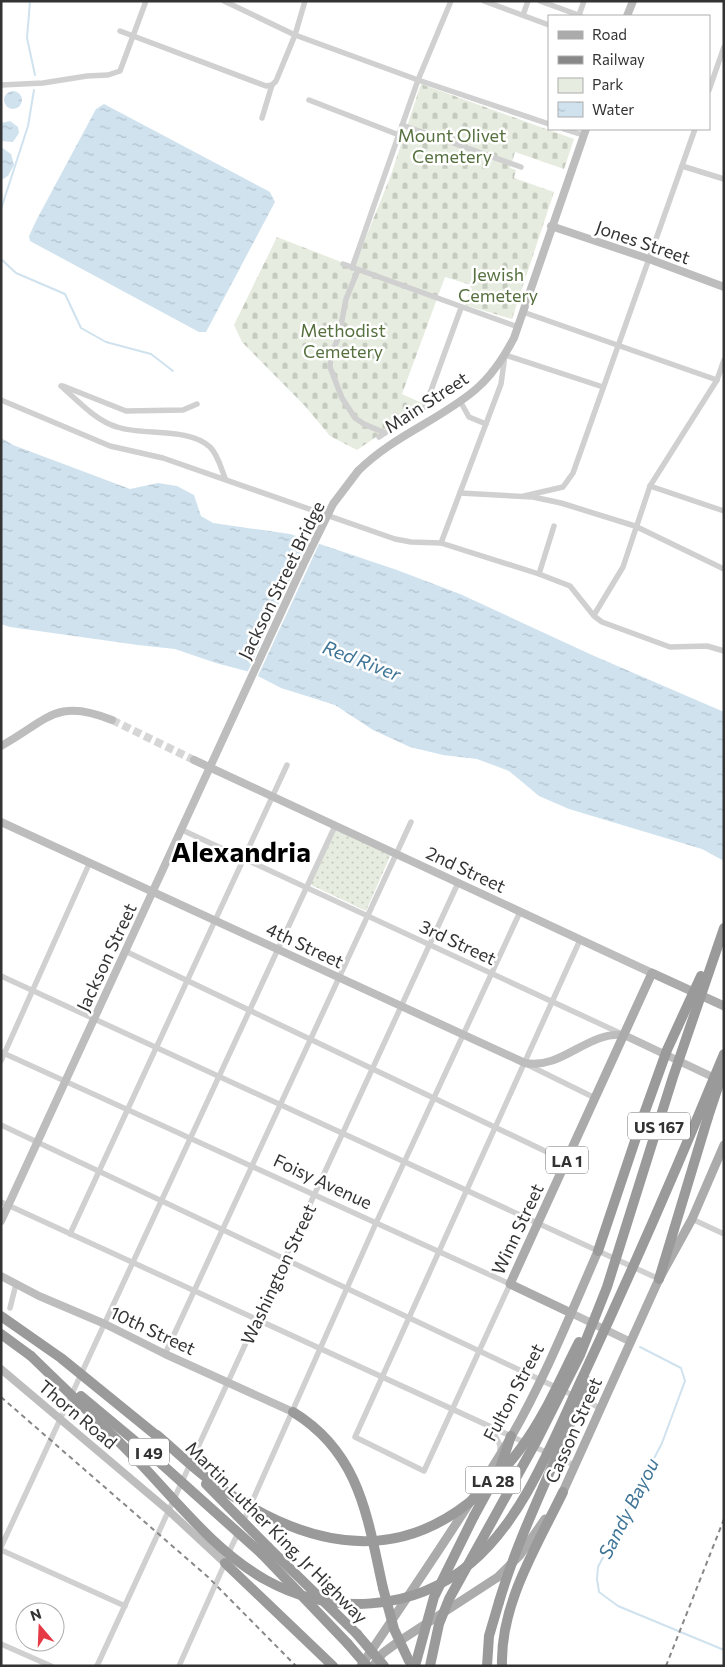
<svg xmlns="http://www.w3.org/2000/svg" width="725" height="1667" font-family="Commissioner,sans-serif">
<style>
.green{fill:url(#green-dots)}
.cemetery{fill:url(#cemetery-stones)}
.water{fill:url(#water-ripples)}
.pier{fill:#fff}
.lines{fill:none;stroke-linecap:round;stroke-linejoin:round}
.stream{stroke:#cfe2ee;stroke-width:2}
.secondary-tunnel{stroke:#d6d6d6;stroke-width:8;stroke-dasharray:8 4;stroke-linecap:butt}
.street{stroke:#d0d0d0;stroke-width:5.5}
.secondary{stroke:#bdbdbd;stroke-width:8}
.primary{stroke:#ababab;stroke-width:9}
.highway{stroke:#9a9a9a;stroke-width:10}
.rail{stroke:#888;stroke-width:2;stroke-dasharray:5 4;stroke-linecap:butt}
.secondary-bridge{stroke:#bdbdbd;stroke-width:8}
.highway-bridge{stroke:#9a9a9a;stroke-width:10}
.labels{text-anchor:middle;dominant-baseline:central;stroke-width:5;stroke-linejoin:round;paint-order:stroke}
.shield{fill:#fff;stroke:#707070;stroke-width:1}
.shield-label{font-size:16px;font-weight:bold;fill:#333}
.park-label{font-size:18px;fill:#56703f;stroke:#fff}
.street-label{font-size:18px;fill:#333;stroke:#fff}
.water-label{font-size:19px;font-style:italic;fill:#3f7597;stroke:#fff}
.town-label{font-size:28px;font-weight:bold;fill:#000;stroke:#fff}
</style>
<defs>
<pattern id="green-dots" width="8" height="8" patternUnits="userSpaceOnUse" patternTransform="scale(1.25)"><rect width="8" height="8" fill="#e6ecdf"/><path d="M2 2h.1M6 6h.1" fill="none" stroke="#c6cbc0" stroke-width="1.8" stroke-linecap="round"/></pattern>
<pattern id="cemetery-stones" width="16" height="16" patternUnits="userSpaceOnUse" patternTransform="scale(1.25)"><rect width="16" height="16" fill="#e6ecdf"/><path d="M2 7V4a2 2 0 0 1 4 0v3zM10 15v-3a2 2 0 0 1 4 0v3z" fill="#c6cbc0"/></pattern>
<pattern id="water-ripples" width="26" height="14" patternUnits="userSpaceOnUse" patternTransform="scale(1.25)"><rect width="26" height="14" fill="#cfe2ee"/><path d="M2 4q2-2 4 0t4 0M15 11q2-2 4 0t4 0" fill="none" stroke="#b2c2cd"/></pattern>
</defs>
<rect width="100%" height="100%" fill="#fff"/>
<polygon class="green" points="335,827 391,854 366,911 309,884"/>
<polygon class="cemetery" points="421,84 574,139 564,169 515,152 510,168 516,170 514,178 554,192 512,319 465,305 471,285 445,277 402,394 424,404 357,450 330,436 305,406 242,342 234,325 277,237 354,267 391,175"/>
<g class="water">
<circle cx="13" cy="100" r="9"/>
<polygon points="104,104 270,192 275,202 206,332 199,332 30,241 29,236 37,219 96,109"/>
<polygon points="10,121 18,127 19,133 13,142 1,141 1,123"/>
<polygon points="1,147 11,154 14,165 8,176 1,180"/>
<polygon points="1,438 13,445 130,489 158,483 177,486 194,495 201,516 213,523 290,534 397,570 460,594 592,655 724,712 724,861 702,849 569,809 539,796 509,771 477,759 443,755 410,747 373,730 335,705 281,688 250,672 216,663 175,649 138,645 10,627 1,624"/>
</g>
<polygon class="pier" points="309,538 320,542 257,678 247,673"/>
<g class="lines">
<g class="stream">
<polyline points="30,1 27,38 35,75"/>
<polyline points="1,209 28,126 34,90"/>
<polyline points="1,259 16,273 65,294 81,328 106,342 151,354 173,371"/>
<polyline points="640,1347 681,1368 685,1381 662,1443 598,1567 597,1579 599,1592 618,1606 724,1650"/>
</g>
<polyline class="secondary-tunnel" points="112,720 194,760"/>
<g class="street">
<polyline points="224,1 295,35 418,80 549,124"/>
<polyline points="484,1 549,25"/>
<polyline points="540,1 581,16"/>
<polyline points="523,15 528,1"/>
<polyline points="579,15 584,1"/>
<polyline points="120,31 266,86 272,85"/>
<polyline points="1,85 43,83 87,76 108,75 120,71 146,1"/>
<polyline points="709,90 724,47"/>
<polyline points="309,100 399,135"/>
<polyline points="262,118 272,85 276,81 295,35 305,1"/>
<polyline points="402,125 521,167"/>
<polyline points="564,129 583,135"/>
<polyline points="682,166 724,179"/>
<polyline points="343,264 518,327"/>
<polyline points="352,268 418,80 451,1"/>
<polyline points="358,270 346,299 339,336 331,355 330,367 342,398 355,418 364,424 385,433"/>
<polyline points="523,312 717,380"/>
<path d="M61,386C77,400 96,421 117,427C143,436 188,427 210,447C218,455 221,468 225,478"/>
<polyline points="63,386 126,411 183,410 197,404"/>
<polyline points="1,400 110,446 163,458 395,539 411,542 441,543 539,574 570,586 594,616 602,622 670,647 707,646 724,651"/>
<polyline points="460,401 469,417 486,424"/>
<polyline points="379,437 425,407 461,308"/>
<polyline points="650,486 724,511"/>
<polyline points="460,493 533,497 561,503 635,526 724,569"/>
<polyline points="524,496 563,487 573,473 695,129"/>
<polyline points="441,543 501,384 505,355 603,387"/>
<polyline points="539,574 554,526"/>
<polyline points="594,615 623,567 650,486 717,380 724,360"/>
<polyline points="180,829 622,1034"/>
<polyline points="125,951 566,1161"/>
<polyline points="1,976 659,1279"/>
<path d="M1,1052C171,1129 340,1207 510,1284L424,1471L355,1437C430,1271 505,1105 580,940"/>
<polyline points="1,1061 90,862"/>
<polyline points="526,1064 595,1098"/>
<polyline points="1,1125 600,1408"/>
<polyline points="1,1202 574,1465"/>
<polyline points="692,1219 724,1234"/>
<polyline points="70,1234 287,765"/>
<polyline points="10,1308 16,1284"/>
<polyline points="165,1354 411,822"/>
<polyline points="491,1428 500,1445 500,1453"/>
<polyline points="243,1522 376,1223 520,912"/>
<polyline points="1,1547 335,826"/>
<polyline points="1,1550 125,1606"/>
<polyline points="228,1554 239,1531"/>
<polyline points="1,1644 51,1666"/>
<polyline points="97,1666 458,883"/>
<polyline points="179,1666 225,1563"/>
</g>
<g class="secondary">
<polyline points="627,16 633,1"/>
<polyline points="551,226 649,259 724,287"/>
<path d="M358,471C393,436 438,421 475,390C492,376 504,357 514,338L586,129"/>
<path d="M1,746C48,720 56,697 112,720"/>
<polyline points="194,760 652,973"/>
<path d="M1,822L525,1063C562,1070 587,1031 624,1035L719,1080"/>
<polyline points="1,1221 303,565"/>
<polyline points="1,1276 39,1296 105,1324 165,1354 293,1412"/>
<polyline points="571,1313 631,1342"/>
<polyline points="1,1369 169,1511 225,1563"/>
</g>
<g class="primary">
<polyline points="571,1313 510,1284 652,973 724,1006"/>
<polyline points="561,1496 659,1279 692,1219 724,1145"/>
<path d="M361,1666C412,1590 464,1515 511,1437C545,1378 571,1313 598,1251"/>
<polyline points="373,1666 383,1653 398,1642 498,1577 520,1555 545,1519"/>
</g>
<g class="highway">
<polyline points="598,1251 644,1114"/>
<polyline points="659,1279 708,1117"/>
<polyline points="1,1334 31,1356"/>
<path d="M293,1412C360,1453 367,1516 383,1588"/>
<polyline points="499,1471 511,1436"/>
<polyline points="474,1516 492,1483"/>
<polyline points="268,1547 357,1634"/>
<polyline points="262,1554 348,1644"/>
<polyline points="225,1563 333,1666"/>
<polyline points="487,1666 489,1636 499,1602"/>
<path d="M502,1666C500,1604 537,1546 563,1492"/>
</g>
<g class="rail">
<polyline points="1,1397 208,1577 296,1666"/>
<polyline points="666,1666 724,1519"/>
</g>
<polyline class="secondary-bridge" points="303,565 333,504 358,471"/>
<g class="highway-bridge">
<polyline points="644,1114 667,1050 701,976"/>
<polyline points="708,1117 722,1075"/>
<polyline points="1,1316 61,1358 162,1440"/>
<path d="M31,1356C67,1391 104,1426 139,1462C178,1503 216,1552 266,1580C331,1616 413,1612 471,1563C525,1518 555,1435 585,1372C634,1267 680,1161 724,1054"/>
<polyline points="81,1396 147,1451 262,1554"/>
<path d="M157,1435C176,1451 195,1470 215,1484C329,1565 433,1566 521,1448C545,1416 561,1377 579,1342"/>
<polyline points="206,1484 268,1547"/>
<polyline points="383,1588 394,1629 409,1661"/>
<path d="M499,1602C521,1527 560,1456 587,1381"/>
<polyline points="357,1634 384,1666"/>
<polyline points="348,1644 367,1666"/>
<polyline points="415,1666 434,1597 474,1516"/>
<polyline points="430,1666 439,1624 449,1599 537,1440 580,1355 607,1287 673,1077 724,928"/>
</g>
</g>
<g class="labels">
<g class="shield">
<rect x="628" y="1112.5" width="62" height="27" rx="4"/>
<rect x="546" y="1146.5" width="42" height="27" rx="4"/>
<rect x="129" y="1438.5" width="40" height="27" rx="4"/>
<rect x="465.5" y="1466.5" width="55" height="27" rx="4"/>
</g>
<g class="shield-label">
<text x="659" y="1126">US 167</text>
<text x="567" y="1160">LA 1</text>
<text x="149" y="1452">I 49</text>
<text x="493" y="1480">LA 28</text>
</g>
<g class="park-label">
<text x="452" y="135">Mount Olivet<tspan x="452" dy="21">Cemetery</tspan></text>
<text x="498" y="274">Jewish<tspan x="498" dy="21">Cemetery</tspan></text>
<text x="343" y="330">Methodist<tspan x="343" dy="21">Cemetery</tspan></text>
</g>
<g class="street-label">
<text transform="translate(643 242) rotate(19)">Jones Street</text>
<text transform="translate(426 402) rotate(-33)">Main Street</text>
<text transform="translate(281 580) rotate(-64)">Jackson Street Bridge</text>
<text transform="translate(466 869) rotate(25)">2nd Street</text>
<text transform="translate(458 942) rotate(25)">3rd Street</text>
<text transform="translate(305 945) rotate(25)">4th Street</text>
<text transform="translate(106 957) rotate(-65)">Jackson Street</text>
<text transform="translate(323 1181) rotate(25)">Foisy Avenue</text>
<text transform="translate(517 1229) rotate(-65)">Winn Street</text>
<text transform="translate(278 1274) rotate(-65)">Washington Street</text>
<text transform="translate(153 1330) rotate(25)">10th Street</text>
<text transform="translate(513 1392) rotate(-62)">Fulton Street</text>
<text transform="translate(78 1414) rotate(40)">Thorn Road</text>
<text transform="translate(573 1430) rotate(-66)">Casson Street</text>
<text transform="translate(277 1532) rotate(45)">Martin Luther King, Jr Highway</text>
</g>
<g class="water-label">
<text transform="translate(362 660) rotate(21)">Red River</text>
<text transform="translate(628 1508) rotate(-63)">Sandy Bayou</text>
</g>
<g class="town-label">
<text x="241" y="851">Alexandria</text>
</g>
</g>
<rect width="725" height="1667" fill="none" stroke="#333333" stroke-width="5"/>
<rect x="548" y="15" width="162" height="115" fill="#ffffff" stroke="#adadad"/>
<rect x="558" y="31" width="25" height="8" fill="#ababab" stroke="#adadad"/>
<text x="592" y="40" font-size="15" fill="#333333">Road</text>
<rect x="558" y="56" width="25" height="8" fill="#888888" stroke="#adadad"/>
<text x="592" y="65" font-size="15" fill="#333333">Railway</text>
<rect x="558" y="78" width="25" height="15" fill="#e6ecdf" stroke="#adadad"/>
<text x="592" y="90" font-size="15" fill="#333333">Park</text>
<rect x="558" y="102" width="25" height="15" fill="url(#water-ripples)" stroke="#adadad"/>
<text x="592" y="115" font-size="15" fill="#333333">Water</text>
<g transform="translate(40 1627) rotate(341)"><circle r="24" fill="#ffffff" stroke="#adadad"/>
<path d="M0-4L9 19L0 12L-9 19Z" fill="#e63946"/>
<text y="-8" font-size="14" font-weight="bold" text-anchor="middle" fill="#333333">N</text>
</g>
</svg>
